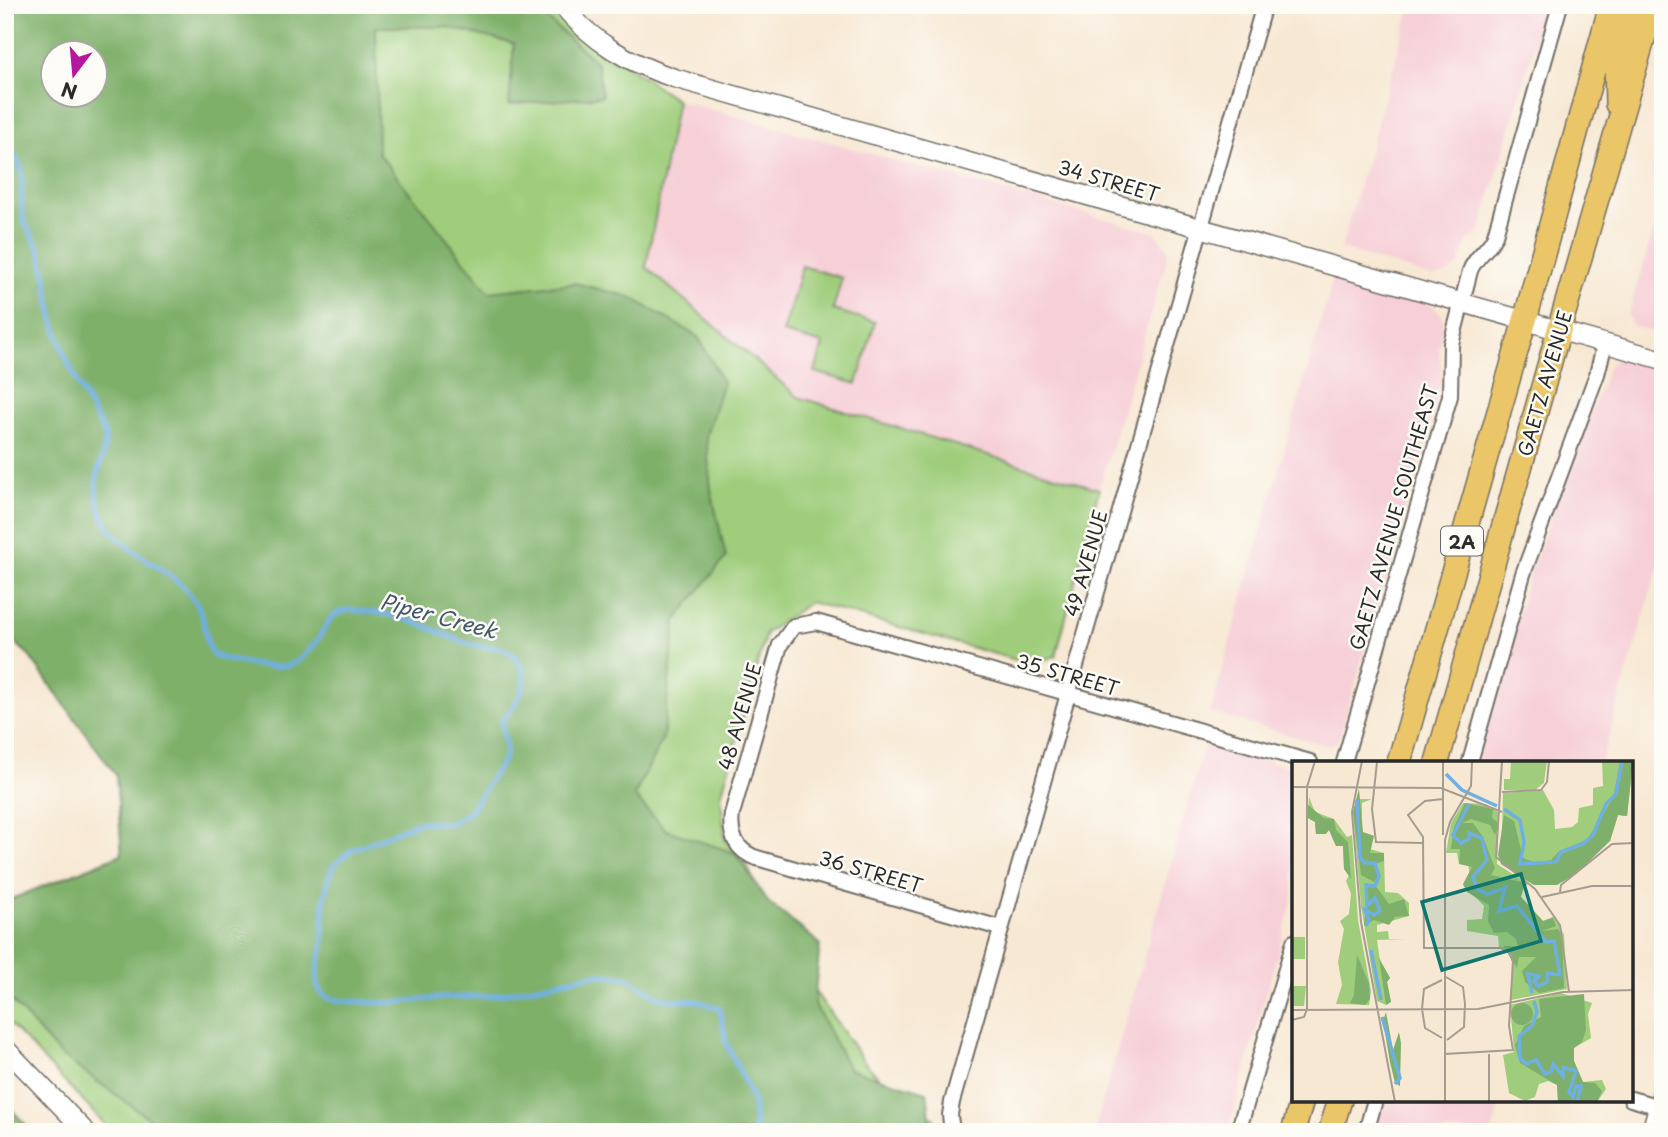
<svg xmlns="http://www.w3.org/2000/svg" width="1668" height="1137" font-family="'Playpen Sans',sans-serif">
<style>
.built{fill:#f6cfd7}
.green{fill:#9fcd7b;stroke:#657c53;stroke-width:2;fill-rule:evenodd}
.forest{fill:#7fb06b;stroke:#556e4b;stroke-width:2;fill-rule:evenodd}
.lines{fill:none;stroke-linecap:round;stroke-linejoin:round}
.stream{stroke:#6fafe2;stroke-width:5}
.minor-casing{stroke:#726d66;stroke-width:18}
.tertiary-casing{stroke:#726d66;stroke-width:21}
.primary-casing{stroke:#726d66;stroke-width:26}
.minor{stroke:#fff;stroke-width:14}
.tertiary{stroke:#fff;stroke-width:18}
.primary{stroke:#ebc669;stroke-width:23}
.labels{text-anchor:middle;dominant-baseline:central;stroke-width:5;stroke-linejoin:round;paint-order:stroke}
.shield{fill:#fdfcf7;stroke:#6a6a68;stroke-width:2}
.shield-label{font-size:18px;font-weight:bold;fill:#2b2b2b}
.street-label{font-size:19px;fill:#2b2b2b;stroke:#fdfcf7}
.water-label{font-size:21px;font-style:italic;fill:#43596b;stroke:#fdfcf7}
.inset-river{fill:none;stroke:#6fafe2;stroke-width:3.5}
.inset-road{fill:none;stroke:#a59c90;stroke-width:2}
.view{fill:#0f766e;fill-opacity:0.15;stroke:#0f766e;stroke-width:3.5}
.inset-edge{fill:none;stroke:#2b2b2b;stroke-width:3.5}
</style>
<rect width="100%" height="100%" fill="#fdfcf7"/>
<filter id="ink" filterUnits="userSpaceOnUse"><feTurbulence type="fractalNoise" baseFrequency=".0143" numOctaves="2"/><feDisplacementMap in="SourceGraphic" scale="14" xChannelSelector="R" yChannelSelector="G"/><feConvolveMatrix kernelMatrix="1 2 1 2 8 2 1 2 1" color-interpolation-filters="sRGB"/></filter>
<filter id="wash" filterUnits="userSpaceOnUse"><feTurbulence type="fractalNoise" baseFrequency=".00686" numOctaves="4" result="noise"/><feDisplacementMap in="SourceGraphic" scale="28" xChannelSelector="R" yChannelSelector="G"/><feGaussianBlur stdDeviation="1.57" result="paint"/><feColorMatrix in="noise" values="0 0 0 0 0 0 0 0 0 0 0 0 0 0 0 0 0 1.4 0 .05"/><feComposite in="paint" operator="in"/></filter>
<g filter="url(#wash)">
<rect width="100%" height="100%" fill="#f7e8d3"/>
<g class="built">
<polygon points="1411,5 1546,5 1480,232 1467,242 1460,263 1455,268 1446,274 1433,277 1341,249"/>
<polygon points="677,100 1156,233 1169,252 1099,489 798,397 646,267"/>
<polygon points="1663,199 1663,335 1633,326 1628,315"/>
<polygon points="1334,274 1427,302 1435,308 1441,314 1443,321 1439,350 1443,375 1340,736 1336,742 1329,746 1210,713"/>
<polygon points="1618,359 1626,359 1663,370 1663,551 1601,762 1477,762 1528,578 1607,371 1610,364"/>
<polygon points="1205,743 1293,768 1293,897 1228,1132 1094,1132"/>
<polygon points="1382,1100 1501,1100 1492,1132 1373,1132"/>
</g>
<g class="green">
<path d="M5,5H546L549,11L677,100L646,267L798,397L1099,489L1056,656L1030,664L810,602L766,633L721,796L725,840L747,865L785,949L866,1064L916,1115L934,1118L938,1132H112L9,1023L5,1018V902L122,854L116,775L27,653L5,634ZM52,52H94V94H52Z"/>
<polygon points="802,266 842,278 833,310 875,322 857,384 815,372 823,344 783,333"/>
</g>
<g class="forest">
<path d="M5,5H537L543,15L597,63L602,96L509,105L514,44L447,27H376L378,153L489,292L575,283L630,297L698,337L723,382L706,436L711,490L726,557L676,620L663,738L634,796L666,830L735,853L768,902L820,944L814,1003L849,1069L927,1092L932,1132H168L59,1054L5,993V902L122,854L116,775L27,653L5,634ZM52,52H94V94H52Z"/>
<polygon points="5,1103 33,1132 5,1132"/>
</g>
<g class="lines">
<path class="stream" d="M5,147C33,170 17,185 23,216C25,229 37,240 41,254C47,278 49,304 56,328C66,366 87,400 105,435C107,454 95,470 96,488C101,553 160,555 192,597C210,619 200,638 214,656C230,661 277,671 292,664C304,658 312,649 319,638C325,627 330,615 343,611C351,609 362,611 370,612C405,615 433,630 465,643C483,650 506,641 518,661C534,684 515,704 501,722L506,746L505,757L471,810L452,823L419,822L350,851L333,866L329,876L324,900L323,944L317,972V985L322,994L328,998L342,1001L389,1003L439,998L491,996L596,974L627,977L657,996L671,1000L698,1001L720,1009L726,1042L753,1100L755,1132"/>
</g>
</g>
<g filter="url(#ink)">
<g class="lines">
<defs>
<g id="minor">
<path d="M1344,762L1450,396L1451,344L1470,271C1475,256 1490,249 1495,235L1560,5"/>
<polyline points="1470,762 1523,574 1597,374 1605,343"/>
<path d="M1000,928L757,858C736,851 729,835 732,814L780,645L794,626L816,622L1310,762"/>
<polyline points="1631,1099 1663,1108"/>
<polyline points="952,1132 950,1115 952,1102 1264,5"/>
<polyline points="1238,1132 1294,942"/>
<polyline points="1366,1132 1375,1100"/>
</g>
<g id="tertiary">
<path d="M562,5C592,42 629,63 674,78L1663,360"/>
<polyline points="5,1048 86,1132"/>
<polyline points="1651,1132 1663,1090"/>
</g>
<g id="primary">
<polyline points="1617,104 1616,62 1631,5"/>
<polyline points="1399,762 1525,320 1611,5"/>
<polyline points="1437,762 1559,330 1653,5"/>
<polyline points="1293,1132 1302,1100"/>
<polyline points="1330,1132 1340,1100"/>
</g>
</defs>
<use href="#minor" class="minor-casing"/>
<use href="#tertiary" class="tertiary-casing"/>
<use href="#primary" class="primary-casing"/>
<use href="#minor" class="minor"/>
<use href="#tertiary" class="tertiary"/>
<use href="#primary" class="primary"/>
</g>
</g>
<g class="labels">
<rect class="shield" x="1441" y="526.5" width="42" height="29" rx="5"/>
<g class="shield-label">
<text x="1462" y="541">2A</text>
</g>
<g class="street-label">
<text transform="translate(1109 180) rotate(16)">34 STREET</text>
<text transform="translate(1544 383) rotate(-74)">GAETZ AVENUE</text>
<text transform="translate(1393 517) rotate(-74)">GAETZ AVENUE SOUTHEAST</text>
<text transform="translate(1085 563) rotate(-74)">49 AVENUE</text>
<text transform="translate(1068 674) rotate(16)">35 STREET</text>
<text transform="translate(739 716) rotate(-74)">48 AVENUE</text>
<text transform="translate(871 871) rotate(16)">36 STREET</text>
</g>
<g class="water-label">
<text transform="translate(439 615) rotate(15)">Piper Creek</text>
</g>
</g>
<g transform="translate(1292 761)">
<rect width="341" height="341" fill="#f7e8d3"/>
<path d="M219,0H255L252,22L243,29H212V18H218ZM310,0H341L335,55L326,54L318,80L242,124L209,103L211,32L251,29L262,49L263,68L280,66L286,61L287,47L301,44V27L311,25ZM67,28V38H80L70,42V71L82,75L78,88L92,92L93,131L106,132L117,142V155L85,164V171L96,170L97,178H114L85,179L88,200L98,217L95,221L99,241L94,244L85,240L69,145L61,51ZM17,36L23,51L42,58L55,76L60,74L66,159L79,230L77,244L44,243L50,224L46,201L52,168L48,160L57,153L59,133L54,120L57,114L52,108L51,85H44L37,69L24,73L23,61L16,57ZM171,42L194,43L207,52L205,103L236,123L227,131L229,136L251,160L263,155L272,174L275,228L219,239L220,194L207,186L206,175L175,170V159L190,158L192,145L171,124L178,115L176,103H167L165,92H154L159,62ZM0,176H13V198H0ZM0,225H14L12,245H0ZM269,232L300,242L296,253L299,277L282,287V300L291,321L310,319L314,328L305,341H266L265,324L256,320L247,323L243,336L233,340L217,332L211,294L222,291L218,244Z" fill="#9fcd7b"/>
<path d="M328,0H341L335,55L326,54L318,80L284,113L265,124H242L209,103L206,94L212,54L222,60L231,97L244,102L259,99L267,90L295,79L321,37ZM67,28L71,71L82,75L78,92H92V100L83,103L87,115L82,121L69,114L61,51ZM173,42L201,48L200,57L207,62L203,74L198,64L179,58L170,62H181L191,76L203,107L199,114L233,122L229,136L251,160L261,157L264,165L250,170L266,168L270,174L272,227L247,232L233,221L230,210L244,196H227L225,207L211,185H226L224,178L215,171L202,172L196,160L197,144L175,131L171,123L180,106L167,103L168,88H159L162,66ZM16,44L32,57L42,58L44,69L56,81L59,118L52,108L51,85H44L37,69L34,73H24L23,61L16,57ZM76,124H83L97,143L112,138L117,155L103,156L97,164L82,159L72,165ZM65,194L77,222L78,238L73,244L58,242L62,234ZM87,197L98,217L95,221L99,241L94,244ZM292,233L294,269L290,281L282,287V300L291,321L303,322L310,330L305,341H266L265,324L228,302L223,284L232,265L249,256L247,238ZM219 253a11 11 0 1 1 22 0a11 11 0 1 1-22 0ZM94,251L101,289L107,271L109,282L108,325L103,322L98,301L91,260Z" fill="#7fb06b"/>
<path class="inset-river" d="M154,13L170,29L205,45M65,39L68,97L73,102H83L87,115L83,125L74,124L75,145L83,137L88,150L82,154L73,149L77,159L74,165M177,43L161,74L169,82L177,78V72L190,77L195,99L181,116L185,128L195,133L213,127L207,150L225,145L254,181L262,180L268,214L255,212V221L246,225L242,220L247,215L236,213L240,232M212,48L228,59L232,81L228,103L264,101L269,91L291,83L301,74L314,43L324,33L330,0M79,189L89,239M242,240L245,251L240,265L227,275L228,297L234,303L244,299L253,313L259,311L261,303L271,315V306L284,310L277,331L281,336L284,325H289L285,341M90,256L108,317L103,323"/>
<path class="inset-road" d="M70,0L60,51L69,161L103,341M96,0L85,1L80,48L84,81L131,82M210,0L204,96L243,128L268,164L277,231M0,26L149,27L210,51M210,31L249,29L255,21L257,0M151,38L133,40L116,54L131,76L132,187H209L217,191L221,201L217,265L221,289L153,293M151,74V0M268,131L269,124L320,83L342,82M250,136L300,125H342M154,216L171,226L173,243L172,266L155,279M150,219L132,228L130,248L133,267L150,277M0,249L186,248L271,231L342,229M0,259L12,256L15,248V26L23,0M197,293V341M153,341V79L158,61L179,25L180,0"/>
<path class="view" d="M229,113L249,180L150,209L130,141Z"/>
<rect width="341" height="341" class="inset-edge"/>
</g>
<rect width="1668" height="1137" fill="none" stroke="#fdfcf7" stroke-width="28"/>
<g transform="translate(74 74) rotate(196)"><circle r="33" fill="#fdfcf7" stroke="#a9a8a5" stroke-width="2"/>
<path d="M0-5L12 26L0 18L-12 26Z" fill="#b5179e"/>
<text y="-10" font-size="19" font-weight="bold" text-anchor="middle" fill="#2b2b2b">N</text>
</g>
</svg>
